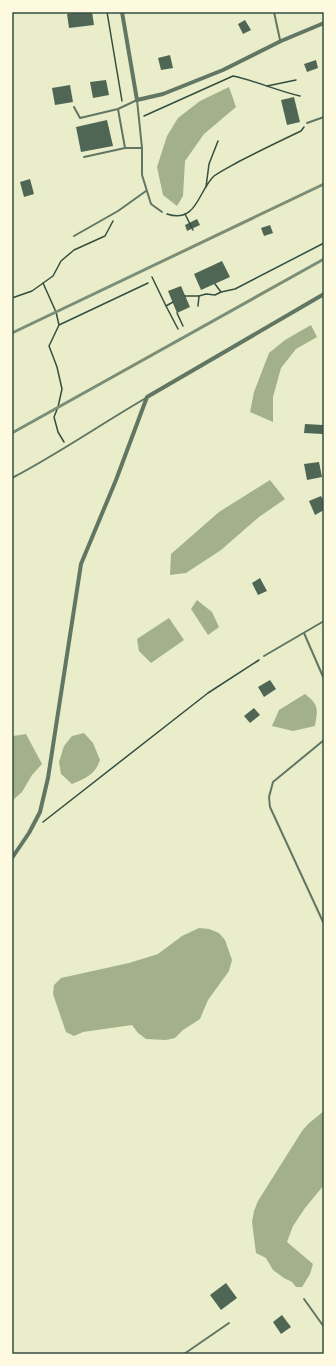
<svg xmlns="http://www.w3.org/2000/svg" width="336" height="1366" font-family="'DejaVu Sans',sans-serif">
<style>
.water{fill:#a3b18a}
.building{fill:#4f6655}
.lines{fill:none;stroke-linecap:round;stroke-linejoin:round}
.path{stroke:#344e41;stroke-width:1.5}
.service{stroke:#617663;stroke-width:2}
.minor{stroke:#617663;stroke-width:4}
.rail{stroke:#7c8e77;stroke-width:3}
.neatline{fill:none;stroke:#344e41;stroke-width:1.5}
</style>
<rect width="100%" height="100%" fill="#e9edc9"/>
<g class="water">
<polygon points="229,87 236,107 204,134 185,161 183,196 177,206 163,195 157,167 167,136 178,118 200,101"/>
<polygon points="311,325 317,337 296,349 281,368 273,397 273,422 250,412 254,392 269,353 285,340"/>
<polygon points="270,480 285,499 259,517 221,550 186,573 170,575 171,554 219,512"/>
<polygon points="197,600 212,612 219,627 208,635 191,609"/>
<polygon points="169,618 184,640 151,663 139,651 137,639"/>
<path d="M305,694C319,705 318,709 315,726L293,731L272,726L279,710Z"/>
<path d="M84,733L93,743L100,760C95,775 86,778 72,784L61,774L59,762L64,746L72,736Z"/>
<polygon points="26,734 42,764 32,775 22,792 12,801 12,738 13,736"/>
<polygon points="199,928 209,929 219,933 225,940 232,960 229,971 208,1000 200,1019 183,1030 175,1038 166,1040 146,1039 138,1033 132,1025 83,1032 74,1036 66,1032 53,994 54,985 61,978 129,963 158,954 182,936"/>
<polygon points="324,1111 324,1185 305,1208 293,1226 287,1242 313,1264 310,1274 302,1287 296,1287 292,1282 284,1278 273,1270 266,1258 256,1253 252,1222 254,1211 258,1201 302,1131 308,1124"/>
</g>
<g class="building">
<polygon points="78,12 92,12 94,25 69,28 67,14"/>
<polygon points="245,20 251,30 243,34 238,24"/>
<polygon points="170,55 173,68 161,70 158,58"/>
<polygon points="316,60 318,68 307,72 304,64"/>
<polygon points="106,80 109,95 93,98 90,82"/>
<polygon points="70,85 73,102 55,105 52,88"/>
<polygon points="294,97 300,122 287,125 281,100"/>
<polygon points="107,120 113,146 81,152 76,127"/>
<polygon points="30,179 34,194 24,197 20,182"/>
<polygon points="197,219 200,225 187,231 185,225"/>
<polygon points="270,225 273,233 264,236 261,228"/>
<polygon points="222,261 230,277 201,290 194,274"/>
<polygon points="181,286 190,307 177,313 168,291"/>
<polygon points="305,424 323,425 323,434 304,433"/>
<polygon points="319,462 322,477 307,480 304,464"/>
<polygon points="321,496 324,502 324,510 315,515 309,501"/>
<polygon points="260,578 267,591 258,595 252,583"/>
<polygon points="270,680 276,689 264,697 258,687"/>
<polygon points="254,708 260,715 250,723 244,716"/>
<polygon points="226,1283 237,1298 221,1310 210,1295"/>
<polygon points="282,1315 291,1327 281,1334 273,1322"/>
</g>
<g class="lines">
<g class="path">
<polyline points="107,12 122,101"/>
<polyline points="267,86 296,80"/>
<path d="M144,116L233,76C256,81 278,91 300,96"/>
<polyline points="206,187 209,164 218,141"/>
<path d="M167,214C197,224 198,191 214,176C221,171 231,166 238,162C259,151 280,141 301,131L304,127"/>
<polyline points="185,214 193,230"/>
<polyline points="152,277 166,306"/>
<polyline points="43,283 56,312 59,325 49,346 57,367 62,389 58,407 54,417 58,432 64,442"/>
<polyline points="215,284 221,292"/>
<polyline points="185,296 199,296 198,306"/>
<polyline points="199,296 206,294 215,295 221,292 235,289 324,243"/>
<polyline points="12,298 32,291 53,276 61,261 74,250 105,236 113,221"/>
<polyline points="173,302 166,306 178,329"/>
<polyline points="177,313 183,326"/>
<polyline points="59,325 148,283"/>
<polyline points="43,822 208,693 259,660"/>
</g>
<g class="service">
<polyline points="274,12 280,40"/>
<polyline points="74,107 80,118 118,109 137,100 142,148 142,175 151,204 162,212"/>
<polyline points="118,109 125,148 142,148"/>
<polyline points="307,123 324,117"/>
<polyline points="84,157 125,148"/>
<polyline points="74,236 118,211 146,191"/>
<path d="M12,478C58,454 101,424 146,398"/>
<polyline points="304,633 324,679"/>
<polyline points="264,656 324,621"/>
<polyline points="324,740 273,782 269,797 270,807 324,924"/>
<polyline points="304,1299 324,1327"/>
<polyline points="184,1354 229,1323"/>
</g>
<g class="minor">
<polyline points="122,12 137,100 163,94 223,70 281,41 324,23"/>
<polyline points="12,858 29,833 40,812 48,778 81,564 116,480 147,397 324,294"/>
</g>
<g class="rail">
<polyline points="12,333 324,184"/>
<polyline points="12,433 324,259"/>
</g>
</g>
<rect width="336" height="1366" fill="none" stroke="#fefae0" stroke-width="26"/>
<rect x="13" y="13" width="310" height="1340" class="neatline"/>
</svg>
